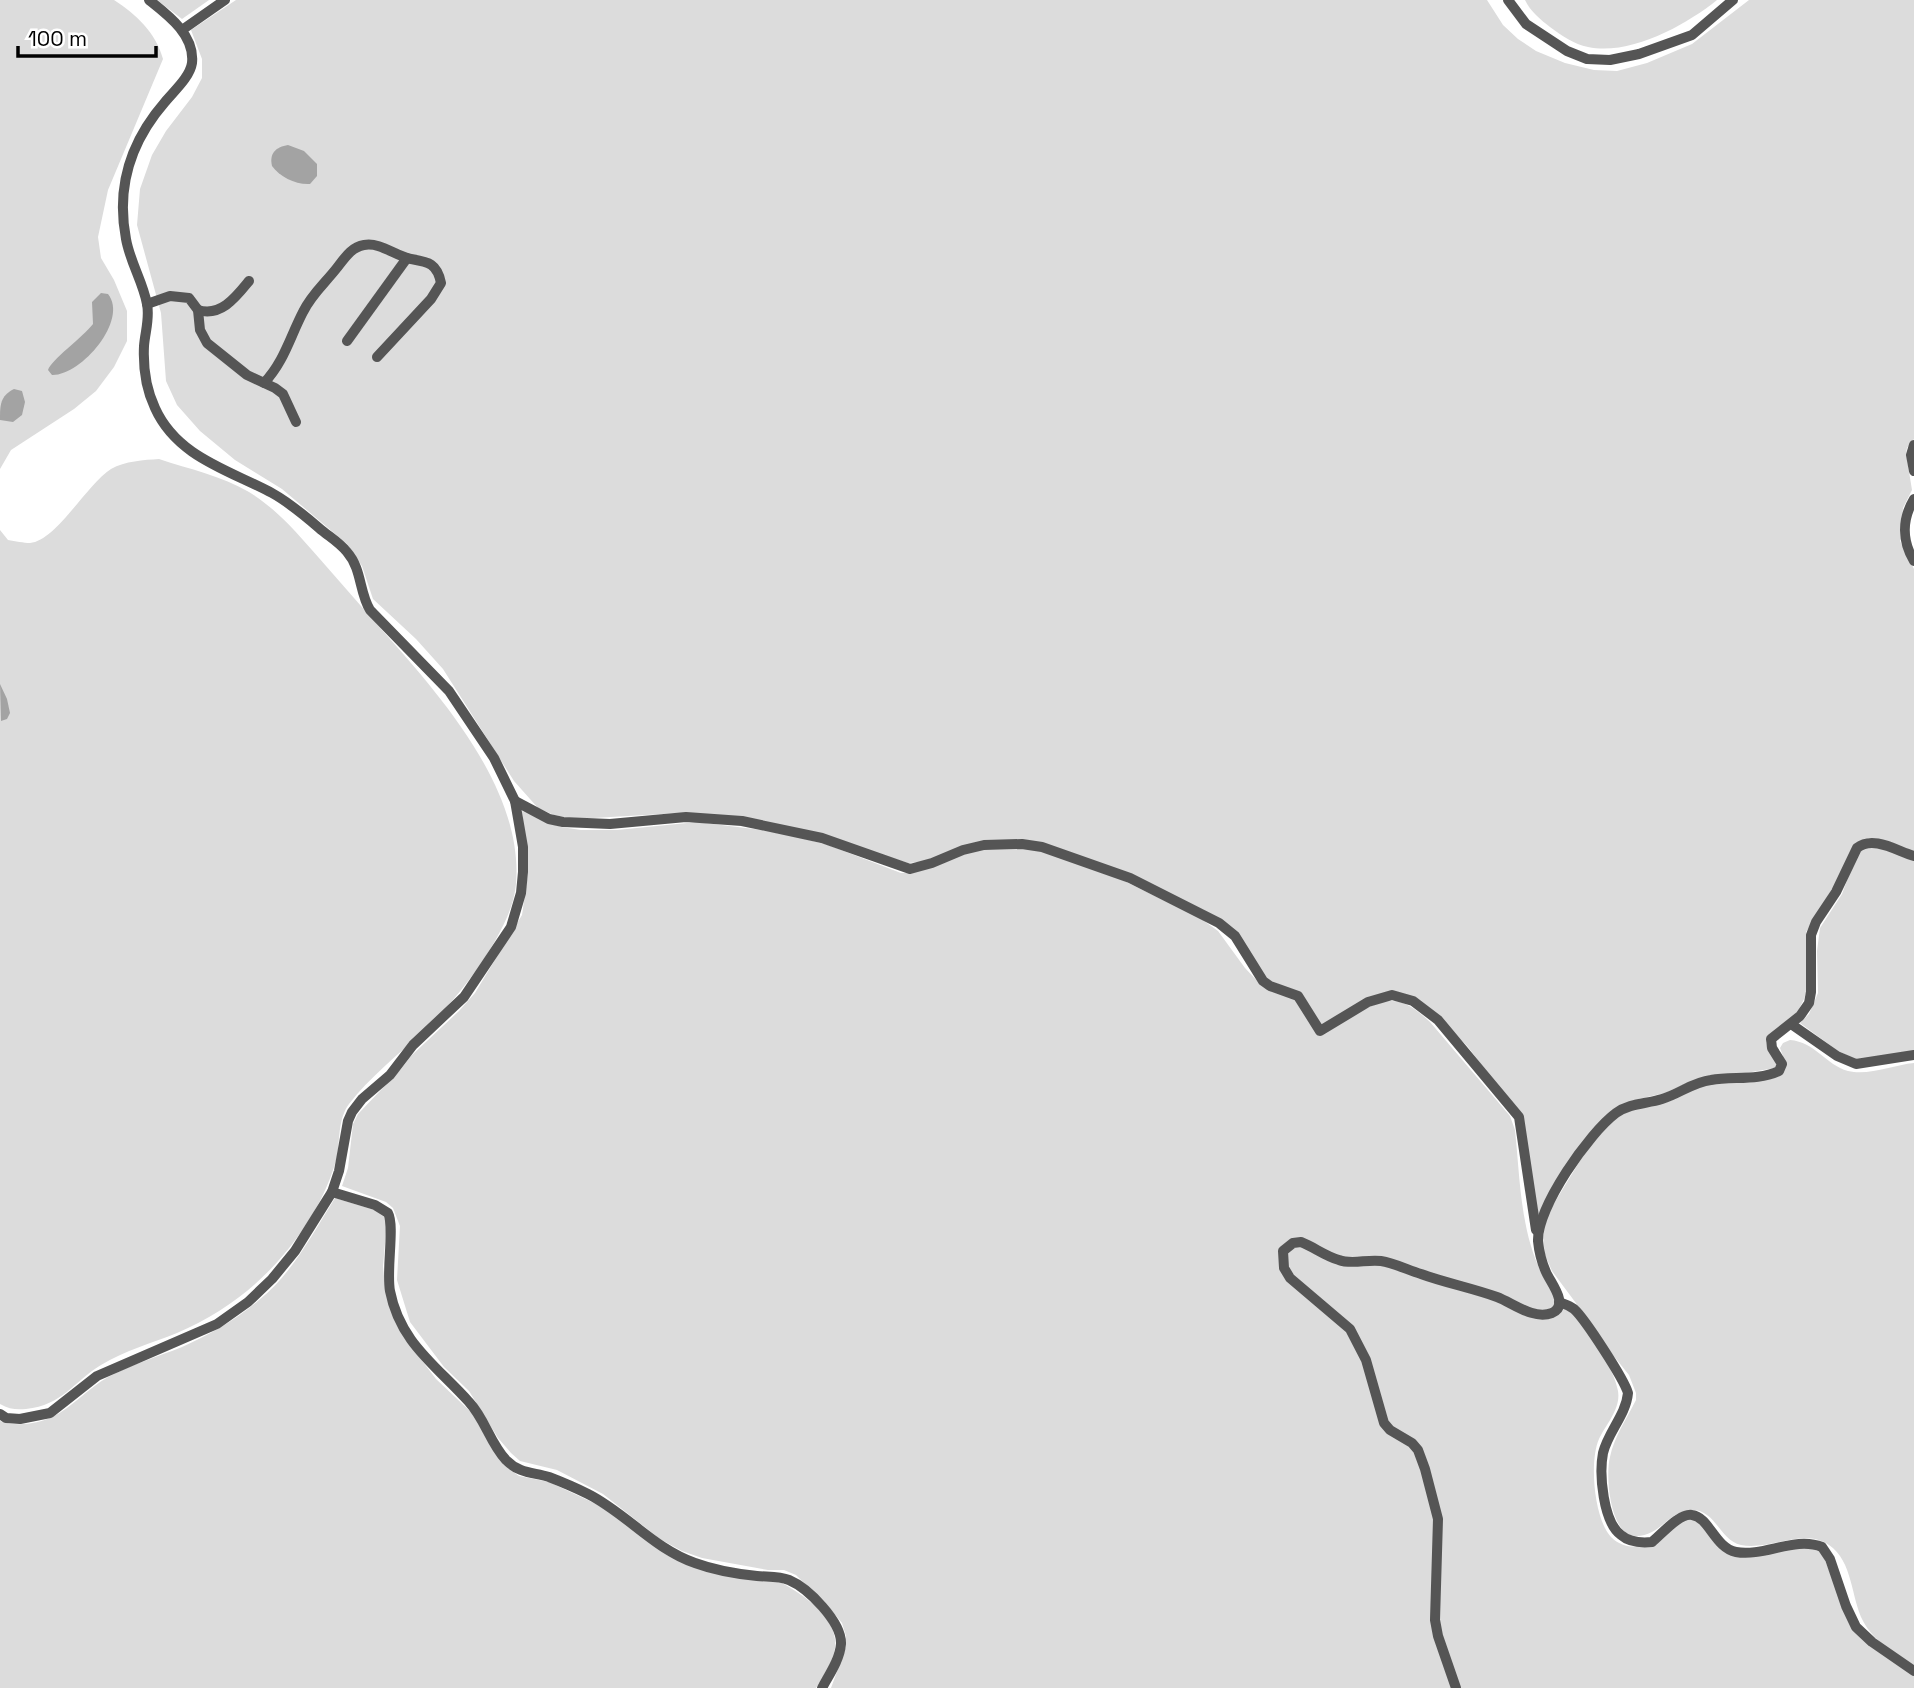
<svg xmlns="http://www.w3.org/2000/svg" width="1914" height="1688" font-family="'Space Grotesk',sans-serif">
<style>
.green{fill:#dcdcdc}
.water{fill:#a3a3a3}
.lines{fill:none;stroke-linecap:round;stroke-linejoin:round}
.minor{stroke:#555;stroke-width:10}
</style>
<rect width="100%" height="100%" fill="#fff"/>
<g class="green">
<path d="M0,0H114C136,14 156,33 163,59L108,190L98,237L101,258L114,280L127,311V341L114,367L96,391L74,409L11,450L0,469Z"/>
<polygon points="157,0 209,0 182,19"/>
<polygon points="236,0 1487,0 1503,25 1518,39 1536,51 1565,63 1594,70 1617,71 1647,63 1692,44 1749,0 1914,0 1914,439 1907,448 1906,453 1912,490 1903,508 1900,541 1914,569 1914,851 1868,838 1832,889 1806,932 1807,990 1804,999 1798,1011 1766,1042 1768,1050 1777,1064 1775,1068 1687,1083 1665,1093 1634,1100 1621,1106 1550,1195 1536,1218 1524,1120 1468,1047 1448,1026 1402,993 1322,1026 1302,995 1265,978 1250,956 1204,910 1016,841 920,862 908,863 808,831 747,818 680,813 576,819 554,815 538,808 514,781 443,669 416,639 373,599 362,566 347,544 282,489 235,460 200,431 177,405 166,381 161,313 137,225 140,189 152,155 166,131 192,97 202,78 202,59 191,30"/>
<path d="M1525,0H1717C1686,25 1630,56 1588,47C1574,44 1562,36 1550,27C1541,20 1530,11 1525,0Z"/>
<path d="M159,459C189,469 222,476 249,492C277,509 297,533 319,558C340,582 361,606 382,630C440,695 524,790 516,884C514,905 505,923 495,941C475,975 451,1005 422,1032C398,1055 370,1077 349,1104C338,1119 340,1139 337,1157C333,1172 327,1187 320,1201C287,1262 240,1306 177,1333C152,1343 124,1351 101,1365C73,1382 63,1405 26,1409C16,1410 9,1409 0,1404V530L8,540C15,541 24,543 30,543C56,541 87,484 111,469C125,461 144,460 159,459Z"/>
<path d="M522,811L561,827L581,830H617L697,822L778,832L828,845L901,873H911L970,850L1035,849L1116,877L1200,918L1218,931L1245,968L1263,987L1294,998L1319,1035C1337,1025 1371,1001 1391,1001C1407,1001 1419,1012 1430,1022L1510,1116L1515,1130C1520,1177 1520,1232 1543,1276C1550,1289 1564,1300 1573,1313C1588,1332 1614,1367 1618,1391C1621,1409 1606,1424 1599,1439C1589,1461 1594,1519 1611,1537C1636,1561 1665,1534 1686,1519L1695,1520L1723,1550L1815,1547L1823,1555L1849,1622L1914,1675V1688H831L846,1647V1636L842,1623L832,1611L796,1575L784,1570H768L702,1558L682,1551L660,1539L603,1494L557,1470L520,1461L511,1453L498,1438L469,1391L444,1367L410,1322L397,1280L400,1226L393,1208L386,1202L342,1186L348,1168L353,1124L358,1114L401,1069L411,1056L459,1011L475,993L522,915L528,874Z"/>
<polygon points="1869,844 1914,860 1914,1051 1857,1060 1838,1051 1800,1023 1809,1014 1818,993 1817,951 1820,928 1842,894 1856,856"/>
<path d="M1790,1040C1815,1042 1826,1065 1848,1071C1869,1076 1893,1065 1914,1063V1667C1895,1653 1874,1642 1863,1621C1851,1598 1853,1561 1829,1545C1804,1527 1769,1551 1741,1545C1719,1540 1716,1509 1691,1510C1668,1511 1660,1537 1635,1536C1610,1535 1605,1476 1610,1457C1614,1437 1627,1418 1636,1400V1393L1629,1375L1604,1344L1593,1326L1552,1271L1545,1255L1543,1238L1547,1215L1589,1146L1619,1115L1712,1083L1775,1077L1783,1056L1780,1048L1783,1043Z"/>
<path d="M335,1198L381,1212L387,1221L383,1266L385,1288L404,1337L436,1379L473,1414L509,1469L519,1476L549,1482L594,1503L615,1515L668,1556L782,1583C804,1595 839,1619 835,1648C833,1662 823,1676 816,1688H0V1421C16,1427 37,1424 52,1417C73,1407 87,1389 108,1377C132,1364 157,1357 182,1347C209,1335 236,1320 259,1300C292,1274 313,1233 335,1198Z"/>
</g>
<g class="water">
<path d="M288,145L304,151L317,164V176L310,184C296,185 280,177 272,166C269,153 276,147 288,145Z"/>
<path d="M101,293L108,294C129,320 81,376 52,375L48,370C51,360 83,337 93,324L92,302Z"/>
<path d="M14,389L22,391L25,402L22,415L13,422L0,420C0,405 0,396 14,389Z"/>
<polygon points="0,684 7,699 10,713 7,719 1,721"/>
</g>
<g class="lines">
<g class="minor">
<polyline points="1508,0 1526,24 1567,51 1587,59 1610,60 1639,54 1692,35 1733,0"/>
<polyline points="182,30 225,0"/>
<polyline points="147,304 170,296 189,298 198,310 200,330 207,343 247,375 275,388 283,394 296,422"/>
<path d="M198,310C221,317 236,297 249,281"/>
<polyline points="347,341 407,258"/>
<path d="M264,383C284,362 290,337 303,312C311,295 325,283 336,269C344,259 351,247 364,245C381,242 395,256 411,259C428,262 437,263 441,283L431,299L377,357"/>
<polyline points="1914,445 1911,455 1914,471"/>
<path d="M1914,499C1902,519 1902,541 1914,561"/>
<polyline points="515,801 549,819 563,822 610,824 686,817 742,821 822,838 910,869 932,863 963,850 984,845 1022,844 1042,847 1130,878 1219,923 1235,936 1263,981 1270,986 1298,996 1320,1031 1368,1002 1392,995 1413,1001 1438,1020 1519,1117 1536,1230"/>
<polyline points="1791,1024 1837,1056 1856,1064 1914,1055"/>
<path d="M332,1192L375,1205L388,1213C395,1226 386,1270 390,1291C400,1343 437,1366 469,1402C485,1419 490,1443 506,1460C520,1474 532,1472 549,1477C562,1482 576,1488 588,1494C626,1513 654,1549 695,1563C714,1570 737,1574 757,1576C768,1577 779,1576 789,1580C808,1588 842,1622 841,1644C840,1659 829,1675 822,1688"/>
<path d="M1559,1302C1564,1304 1569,1305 1574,1309C1585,1319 1624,1379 1628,1393C1626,1415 1608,1432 1603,1453C1599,1474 1603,1522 1621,1535C1629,1542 1642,1543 1652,1542C1662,1534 1679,1513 1692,1515C1709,1517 1715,1548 1736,1552C1764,1557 1795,1536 1822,1547L1830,1559L1846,1606L1856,1627L1872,1642L1914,1671"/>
<path d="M0,1414L6,1418L20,1419L50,1413L97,1376L217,1324L248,1302L272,1279L295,1251L332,1192L339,1171L348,1121L352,1112L362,1099L390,1075L413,1045L464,997L511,927L521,893L523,872V847L515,801L494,758L449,691L370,610C359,592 362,569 347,552C339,542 328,536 319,528C304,515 290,503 272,493C229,470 177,457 155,408C146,389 143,367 144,346C145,332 150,319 147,304C143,282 130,262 126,239C116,187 131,141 165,102C174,91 190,77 192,63C195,35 168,15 149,0"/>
<path d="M1456,1688L1438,1636L1435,1620L1438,1519L1425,1469L1418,1450L1412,1443L1390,1430L1384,1423L1366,1360L1350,1329L1290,1278L1284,1268L1283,1251L1293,1243L1301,1242C1314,1247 1325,1256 1339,1260C1352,1265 1367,1259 1381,1261C1394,1263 1408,1270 1421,1274C1446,1283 1472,1288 1497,1297C1513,1303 1533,1320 1552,1313C1570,1305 1550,1282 1546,1272C1542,1263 1539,1251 1538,1241C1537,1207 1589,1133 1616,1113C1630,1103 1646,1104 1662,1099C1679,1094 1693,1082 1711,1080C1733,1076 1757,1081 1779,1071L1782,1064L1772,1048L1771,1039L1800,1016L1809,1003L1811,992V935L1816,922L1836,892L1857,848C1873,835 1897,851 1914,856"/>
</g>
</g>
<path d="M18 46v10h138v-10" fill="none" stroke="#000000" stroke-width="3.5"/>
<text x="28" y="46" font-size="21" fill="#000000" stroke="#ffffff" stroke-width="5" paint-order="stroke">100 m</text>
</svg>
